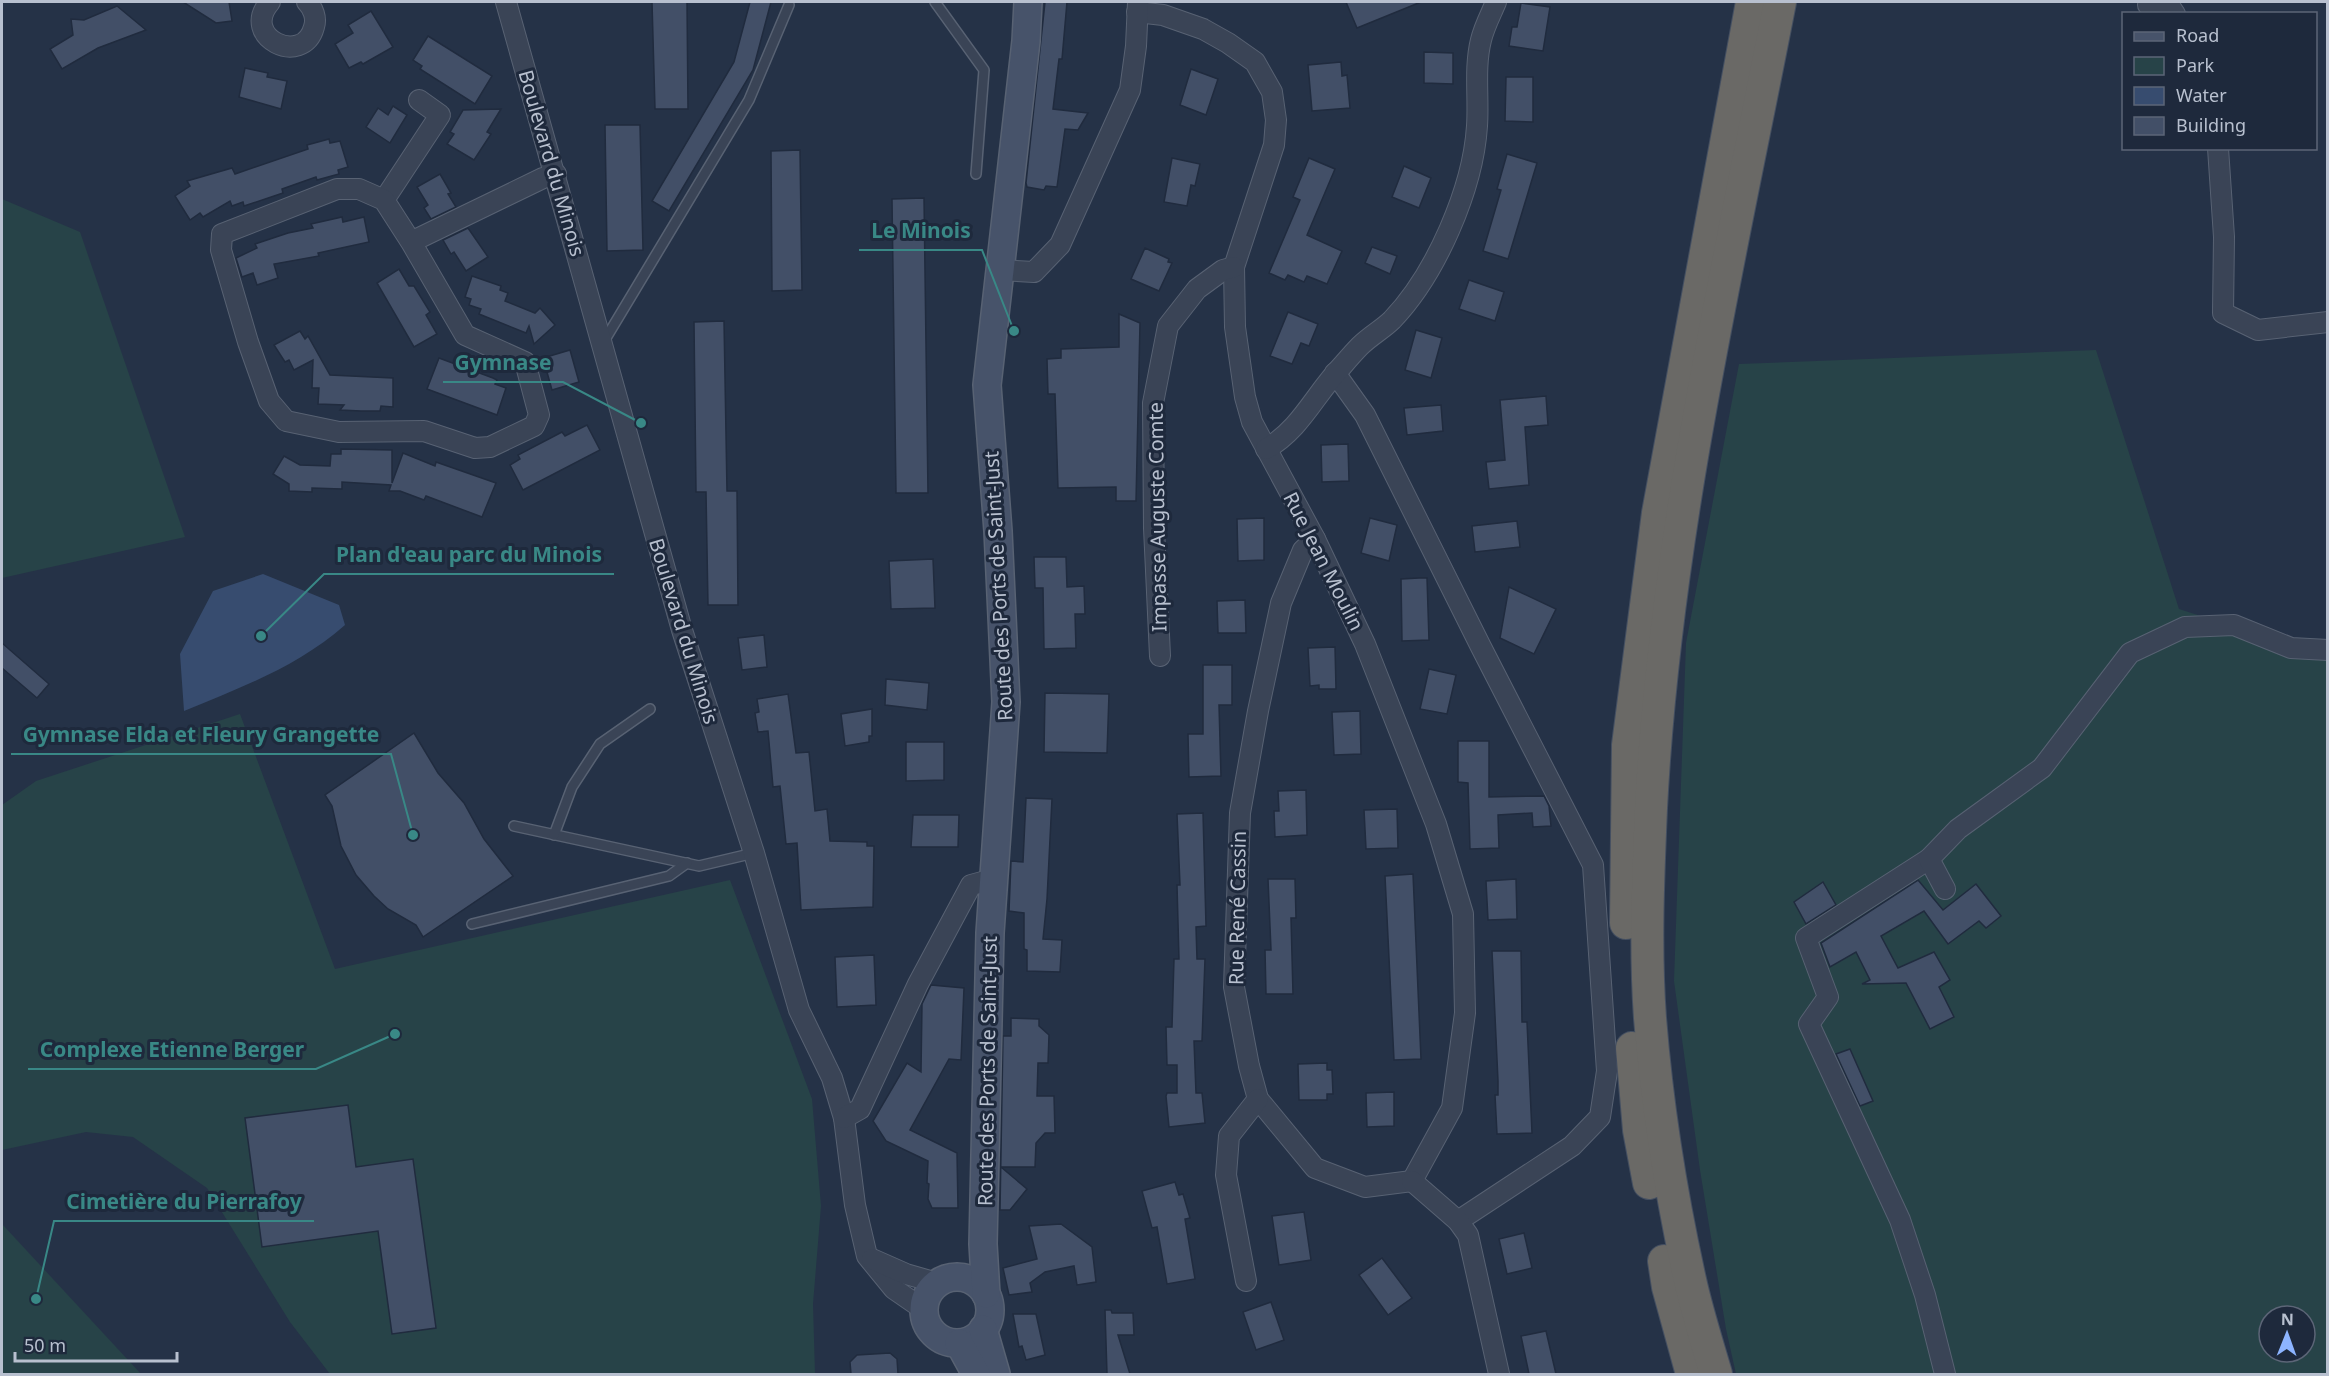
<svg xmlns="http://www.w3.org/2000/svg" width="2329" height="1376" font-family="'Noto Sans',sans-serif">
<style>
.green{fill:#274348;fill-rule:evenodd}
.water{fill:#374c6f}
.building{fill:#424f67;stroke:#202b3e;stroke-width:1.5}
.lines{fill:none;stroke-linecap:round;stroke-linejoin:round}
.service-casing{stroke:#586273;stroke-width:12}
.minor-casing{stroke:#586273;stroke-width:22}
.secondary-casing{stroke:#586273;stroke-width:30}
.trunk-casing{stroke:#444f61;stroke-width:34}
.service{stroke:#3a4456;stroke-width:9}
.minor{stroke:#3a4456;stroke-width:20}
.secondary{stroke:#47536a;stroke-width:27}
.trunk{stroke:#6a6966;stroke-width:32}
.labels{text-anchor:middle;dominant-baseline:central;stroke-width:6;stroke-linejoin:round;paint-order:stroke}
.street-label{font-size:20px;fill:#b8c0cf;stroke:#1e293c}
.leader{fill:none;stroke:#398886;stroke-width:2}
.callout-dot{fill:#398886;stroke:#1e293c;stroke-width:2}
.callout-label{font-size:21px;text-anchor:middle;font-weight:bold;fill:#398886;stroke:#1e293c;stroke-width:6;stroke-linejoin:round;paint-order:stroke}
</style>
<rect width="100%" height="100%" fill="#253247"/>
<g class="green">
<polygon points="2,199 80,232 185,537 2,578"/>
<path d="M2096,350L2179,609L2327,657V1374H1736L1726,1329L1700,1170L1674,981L1686,643L1739,364ZM2269,1316H2305V1352H2269Z"/>
<polygon points="240,714 335,969 730,880 812,1099 821,1206 813,1304 815,1374 330,1374 290,1322 207,1188 133,1137 86,1132 2,1150 2,805 36,781"/>
<polygon points="2,1224 141,1374 2,1374"/>
</g>
<path class="water" d="M263,574L339,605L345,625C297,667 242,687 184,711L180,654L213,591Z"/>
<g class="building">
<polygon points="183,2 229,2 232,21 216,23"/>
<polygon points="652,2 687,2 688,109 655,109"/>
<polygon points="750,2 771,2 753,70 669,211 652,201 734,62"/>
<polygon points="1045,2 1067,2 1062,59 1059,59 1053,109 1088,113 1078,130 1065,129 1057,187 1046,186 1044,190 1027,187 1026,183"/>
<polygon points="1346,2 1421,2 1357,28"/>
<polygon points="1521,3 1550,7 1543,51 1509,46 1512,27 1517,27"/>
<polygon points="117,6 146,30 98,48 62,69 50,49 73,35 71,19 84,20"/>
<polygon points="371,11 393,47 363,64 361,62 349,68 335,44 353,33 348,25"/>
<polygon points="428,36 492,76 475,104 420,69 422,66 413,60"/>
<polygon points="1424,52 1453,53 1453,84 1424,83"/>
<polygon points="1341,62 1342,76 1347,75 1350,108 1312,111 1308,65"/>
<polygon points="245,68 268,73 267,77 287,81 281,109 239,97"/>
<polygon points="1191,69 1218,79 1206,115 1180,105"/>
<polygon points="1506,77 1533,77 1533,122 1505,121"/>
<polygon points="393,106 407,115 390,143 366,127 378,108 388,115"/>
<polygon points="501,109 487,132 491,134 474,160 447,144 454,134 450,132 463,110"/>
<polygon points="605,125 640,125 643,250 607,251"/>
<polygon points="329,139 330,143 340,141 348,167 338,170 339,174 317,180 316,177 282,189 283,193 244,206 243,202 232,206 230,201 203,217 200,213 190,220 175,196 190,186 187,181 232,168 235,174 308,149 307,145"/>
<polygon points="800,150 802,290 772,291 771,151"/>
<polygon points="1507,154 1537,163 1508,259 1483,251 1501,190 1497,189"/>
<polygon points="1172,158 1200,164 1195,186 1191,185 1187,206 1164,202"/>
<polygon points="1309,158 1335,169 1307,235 1342,251 1327,284 1307,276 1304,282 1288,275 1285,280 1269,273 1300,200 1293,197"/>
<polygon points="1404,166 1431,178 1419,208 1392,197"/>
<polygon points="440,174 451,193 448,194 456,207 431,219 424,208 428,205 417,187"/>
<polygon points="924,198 928,493 896,493 892,199"/>
<polygon points="342,217 343,222 364,217 369,242 318,253 319,256 274,264 278,278 257,285 253,273 242,277 236,258 257,248 255,244 288,233 313,228 311,224"/>
<polygon points="468,228 488,257 466,271 454,252 451,254 443,240"/>
<polygon points="1372,247 1397,256 1390,274 1365,263"/>
<polygon points="1145,248 1169,259 1168,262 1172,263 1159,291 1131,279"/>
<polygon points="399,269 409,286 414,286 430,312 426,315 437,334 414,347 377,283"/>
<polygon points="472,276 501,286 500,290 508,293 505,301 535,313 540,308 555,325 534,344 529,326 526,333 479,314 481,309 469,305 471,299 465,297"/>
<polygon points="1469,280 1504,292 1495,321 1459,309"/>
<polygon points="1288,312 1318,324 1309,346 1301,343 1292,364 1270,356"/>
<polygon points="1119,314 1140,323 1136,501 1116,501 1116,487 1058,488 1055,394 1048,394 1047,359 1061,358 1061,349 1119,347"/>
<polygon points="724,321 727,491 737,491 738,605 708,605 706,492 696,492 694,322"/>
<polygon points="1416,330 1442,338 1431,378 1405,370"/>
<polygon points="300,331 305,339 308,336 330,375 393,378 393,407 381,406 380,411 361,411 340,410 344,405 318,404 319,388 312,388 313,360 294,370 289,360 285,362 274,345"/>
<polygon points="570,350 579,382 552,390 543,358"/>
<polygon points="439,358 493,378 497,380 495,384 506,388 497,415 427,389"/>
<polygon points="1546,396 1548,425 1525,427 1529,485 1489,489 1486,462 1505,460 1500,400"/>
<polygon points="1441,405 1443,431 1407,435 1404,408"/>
<polygon points="587,425 600,450 523,490 510,465 520,459 518,455 562,432 565,436"/>
<polygon points="1348,444 1349,481 1322,482 1321,445"/>
<polygon points="341,449 392,450 392,483 403,453 435,466 436,462 496,483 482,517 426,496 424,500 400,491 389,491 391,485 342,482 342,489 312,488 312,492 289,491 289,484 273,474 284,456 300,465 330,466 331,454 341,454"/>
<polygon points="1264,518 1264,560 1238,561 1237,519"/>
<polygon points="1370,518 1397,525 1389,561 1361,553"/>
<polygon points="1517,521 1520,547 1475,552 1472,526"/>
<polygon points="1034,557 1066,557 1067,587 1084,586 1085,614 1075,614 1076,648 1044,649 1043,588 1035,588"/>
<polygon points="933,559 935,608 891,609 889,561"/>
<polygon points="1419,578 1427,578 1429,640 1402,641 1401,579"/>
<polygon points="1509,587 1556,609 1534,654 1500,638"/>
<polygon points="1245,600 1246,633 1218,633 1217,601"/>
<polygon points="764,635 767,667 742,670 738,638"/>
<polygon points="2,643 49,684 37,698 2,668"/>
<polygon points="1335,647 1336,689 1319,689 1319,685 1310,686 1308,648"/>
<polygon points="1203,665 1232,665 1232,705 1219,705 1221,776 1189,777 1188,734 1203,734"/>
<polygon points="1429,669 1456,675 1447,714 1420,709"/>
<polygon points="886,679 929,683 927,710 885,705"/>
<polygon points="1045,693 1109,694 1107,753 1044,752"/>
<polygon points="788,694 796,753 809,752 815,811 827,809 830,841 867,842 867,846 874,846 873,907 801,910 797,843 786,844 780,786 773,787 768,731 758,732 755,713 759,712 757,699"/>
<polygon points="872,709 872,736 869,736 869,742 845,746 841,714"/>
<polygon points="1360,711 1361,754 1334,755 1332,712"/>
<polygon points="414,733 438,773 464,803 484,839 513,876 423,937 416,925 388,909 374,896 356,875 341,846 332,806 325,795"/>
<polygon points="1458,741 1489,741 1489,797 1544,796 1549,806 1551,826 1533,827 1532,813 1498,815 1499,848 1470,849 1468,783 1458,782"/>
<polygon points="906,742 944,742 944,780 906,781"/>
<polygon points="1306,790 1307,835 1275,837 1274,811 1279,811 1278,791"/>
<polygon points="1026,798 1052,799 1047,899 1043,939 1062,940 1060,972 1027,971 1027,950 1024,949 1024,913 1009,911 1011,861 1023,862"/>
<polygon points="1397,809 1398,848 1366,849 1364,810"/>
<polygon points="1203,813 1206,926 1196,927 1197,959 1205,959 1202,1041 1194,1041 1196,1093 1202,1093 1205,1123 1169,1127 1166,1096 1167,1093 1177,1093 1177,1065 1167,1065 1166,1027 1172,1027 1174,959 1179,959 1177,885 1180,885 1177,814"/>
<polygon points="913,815 959,815 958,847 911,847"/>
<polygon points="1413,874 1421,1059 1394,1060 1385,876"/>
<polygon points="1268,879 1295,879 1296,918 1291,918 1293,994 1266,994 1265,950 1271,950"/>
<polygon points="1516,879 1517,919 1488,920 1486,881"/>
<polygon points="1918,880 1943,910 1976,884 2001,916 1986,928 1979,921 1948,944 1924,911 1881,936 1898,968 1934,952 1950,980 1939,987 1954,1017 1930,1029 1906,983 1862,984 1870,980 1856,952 1830,967 1821,943"/>
<polygon points="1823,882 1836,905 1806,924 1794,902"/>
<polygon points="1492,951 1521,951 1522,1022 1527,1022 1532,1133 1497,1134 1495,1095 1498,1095 1498,1081"/>
<polygon points="874,955 876,1005 837,1007 835,957"/>
<polygon points="931,985 964,988 961,1060 949,1059 910,1130 957,1153 958,1208 932,1208 928,1199 929,1184 927,1183 928,1161 886,1141 873,1121 907,1063 921,1072 922,1004"/>
<polygon points="1011,1018 1039,1019 1039,1026 1049,1035 1048,1063 1038,1063 1037,1096 1054,1096 1055,1133 1045,1133 1036,1143 1035,1167 1001,1167 1027,1189 1010,1210 1000,1210 1003,1036 1011,1036"/>
<polygon points="1850,1049 1873,1101 1860,1106 1836,1054"/>
<polygon points="1327,1063 1327,1070 1332,1070 1333,1094 1327,1094 1327,1100 1299,1100 1298,1064"/>
<polygon points="1394,1092 1394,1126 1367,1127 1366,1093"/>
<polygon points="348,1105 356,1167 413,1159 436,1328 392,1334 378,1231 262,1247 245,1118"/>
<polygon points="1175,1182 1179,1195 1183,1194 1190,1218 1185,1219 1195,1279 1167,1284 1157,1227 1152,1228 1142,1191"/>
<polygon points="1304,1212 1311,1260 1279,1265 1272,1216"/>
<polygon points="1061,1224 1092,1247 1096,1282 1077,1285 1074,1266 1045,1272 1030,1283 1032,1292 1009,1295 1003,1268 1037,1259 1029,1226"/>
<polygon points="1524,1233 1532,1268 1507,1274 1499,1239"/>
<polygon points="1382,1258 1412,1298 1388,1315 1359,1275"/>
<polygon points="1271,1302 1284,1340 1256,1350 1243,1312"/>
<polygon points="1105,1310 1111,1310 1112,1313 1133,1313 1134,1335 1118,1335 1130,1374 1107,1374"/>
<polygon points="1013,1314 1036,1314 1045,1355 1026,1360 1022,1346 1019,1347"/>
<polygon points="1546,1331 1556,1374 1529,1374 1521,1336"/>
<polygon points="890,1353 897,1359 898,1374 851,1374 850,1362 857,1355"/>
</g>
<g class="lines">
<defs>
<g id="service">
<polyline points="935,2 984,70 976,174"/>
<polyline points="603,343 749,100 789,5"/>
<polyline points="514,826 699,866 754,853"/>
<polyline points="554,835 572,787 600,744 650,709"/>
<polyline points="472,924 669,876 687,863"/>
</g>
<g id="minor">
<path d="M270,2C239,37 303,68 314,27C317,18 313,8 307,2"/>
<polyline points="506,2 682,630 754,853 799,1010 832,1078 844,1118 855,1205 867,1256 894,1289 923,1309"/>
<polyline points="2148,5 2171,8 2175,14"/>
<polyline points="1137,12 1163,15 1203,29 1228,43 1255,62 1272,92 1276,120 1274,145 1234,267 1235,327 1245,397 1252,422 1315,539 1365,644 1436,824 1463,914 1465,1013 1452,1108 1412,1181"/>
<polyline points="2218,148 2224,237 2223,313 2258,330 2328,322"/>
<polyline points="384,200 440,115 419,100"/>
<polyline points="411,242 384,200 359,189 337,189 222,234 221,250 248,342 269,401 286,421 339,432 424,431 475,448 490,447 534,426 539,415 525,362 465,335 411,242 543,178 556,174"/>
<polyline points="999,270 1034,272 1060,245 1130,90 1136,46 1138,2"/>
<polyline points="1335,373 1365,415 1481,647 1593,865 1607,1071 1600,1117 1572,1146 1458,1221"/>
<path d="M1266,449C1301,429 1315,394 1342,366C1348,359 1354,352 1360,346C1370,336 1383,329 1392,320C1436,274 1473,189 1477,126C1479,98 1474,68 1481,40C1484,27 1491,14 1496,2"/>
<polyline points="1315,539 1303,550 1281,603 1258,711 1240,813 1234,987 1249,1066 1258,1099 1315,1168 1365,1187 1412,1181"/>
<polyline points="1160,656 1154,528 1153,403 1168,326 1197,289 1223,270 1234,267"/>
<polyline points="1929,859 1806,938 1828,997 1809,1024 1900,1220 1925,1295 1945,1374"/>
<polyline points="1945,889 1929,859 1958,829 2042,768 2130,653 2185,627 2234,625 2291,648 2328,650"/>
<polyline points="844,1118 860,1109 918,984 971,885 993,879"/>
<polyline points="1412,1181 1458,1221 1468,1235 1499,1374"/>
<polyline points="872,1259 906,1274 937,1283"/>
<polyline points="1246,1281 1226,1175 1229,1136 1258,1099"/>
</g>
<g id="secondary">
<circle cx="957" cy="1310" r="33"/>
<polyline points="986,1294 983,1244 990,933 1006,702 998,531 987,385 1026,41 1028,2"/>
<polyline points="983,1329 996,1374"/>
<polyline points="959,1343 976,1374"/>
</g>
<g id="trunk">
<polyline points="1626,923 1628,745 1658,513 1752,2"/>
<polyline points="1632,1048 1639,1130 1649,1183"/>
<polyline points="1664,1261 1668,1287 1692,1374"/>
<path d="M1716,1374C1707,1343 1697,1312 1690,1280C1671,1194 1657,1106 1650,1018C1645,948 1648,878 1651,808C1665,536 1728,269 1780,2"/>
</g>
</defs>
<use href="#service" class="service-casing"/>
<use href="#minor" class="minor-casing"/>
<use href="#secondary" class="secondary-casing"/>
<use href="#trunk" class="trunk-casing"/>
<use href="#service" class="service"/>
<use href="#minor" class="minor"/>
<use href="#secondary" class="secondary"/>
<use href="#trunk" class="trunk"/>
</g>
<g class="labels">
<g class="street-label">
<text transform="translate(552 163) rotate(74)">Boulevard du Minois</text>
<text transform="translate(1157 517) rotate(-91)">Impasse Auguste Comte</text>
<text transform="translate(1324 561) rotate(63)">Rue Jean Moulin</text>
<text transform="translate(998 586) rotate(-93)">Route des Ports de Saint-Just</text>
<text transform="translate(684 631) rotate(73)">Boulevard du Minois</text>
<text transform="translate(1237 908) rotate(-89)">Rue René Cassin</text>
<text transform="translate(987 1071) rotate(-89)">Route des Ports de Saint-Just</text>
</g>
</g>
<path class="leader" d="M1014 331L982 250H859M641 423L563 382H443M261 636L324 574H614M413 835L391 754H11M395 1034L316 1069H28M36 1299L54 1221H314"/>
<g class="callout-dot">
<circle cx="1014" cy="331" r="6"/>
<circle cx="641" cy="423" r="6"/>
<circle cx="261" cy="636" r="6"/>
<circle cx="413" cy="835" r="6"/>
<circle cx="395" cy="1034" r="6"/>
<circle cx="36" cy="1299" r="6"/>
</g>
<g class="callout-label">
<text x="921" y="238">Le Minois</text>
<text x="503" y="370">Gymnase</text>
<text x="469" y="562">Plan d'eau parc du Minois</text>
<text x="201" y="742">Gymnase Elda et Fleury Grangette</text>
<text x="172" y="1057">Complexe Etienne Berger</text>
<text x="184" y="1209">Cimetière du Pierrafoy</text>
</g>
<rect width="2329" height="1376" fill="none" stroke="#b8c0cf" stroke-width="6"/>
<rect x="2122" y="12" width="195" height="138" fill="#1e293c" stroke="#5c6577" stroke-width="1.5"/>
<rect x="2134" y="32" width="30" height="9" fill="#47536a" stroke="#5c6577" stroke-width="1.5"/>
<text x="2176" y="42" font-size="18" fill="#b8c0cf">Road</text>
<rect x="2134" y="57" width="30" height="18" fill="#274348" stroke="#5c6577" stroke-width="1.5"/>
<text x="2176" y="72" font-size="18" fill="#b8c0cf">Park</text>
<rect x="2134" y="87" width="30" height="18" fill="#374c6f" stroke="#5c6577" stroke-width="1.5"/>
<text x="2176" y="102" font-size="18" fill="#b8c0cf">Water</text>
<rect x="2134" y="117" width="30" height="18" fill="#424f67" stroke="#5c6577" stroke-width="1.5"/>
<text x="2176" y="132" font-size="18" fill="#b8c0cf">Building</text>
<g transform="translate(2287 1334) rotate(1)"><circle r="28" fill="#1e293c" stroke="#5c6577" stroke-width="1.5"/>
<path d="M0-4.5L10 22L0 15L-10 22Z" fill="#8db4ff"/>
<text y="-9" font-size="16" font-weight="bold" text-anchor="middle" fill="#b8c0cf">N</text>
</g>
<path d="M15 1352v9h162v-9" fill="none" stroke="#b8c0cf" stroke-width="3"/>
<text x="24" y="1352" font-size="18" fill="#b8c0cf" stroke="#1e293c" stroke-width="4.5" paint-order="stroke">50 m</text>
</svg>
